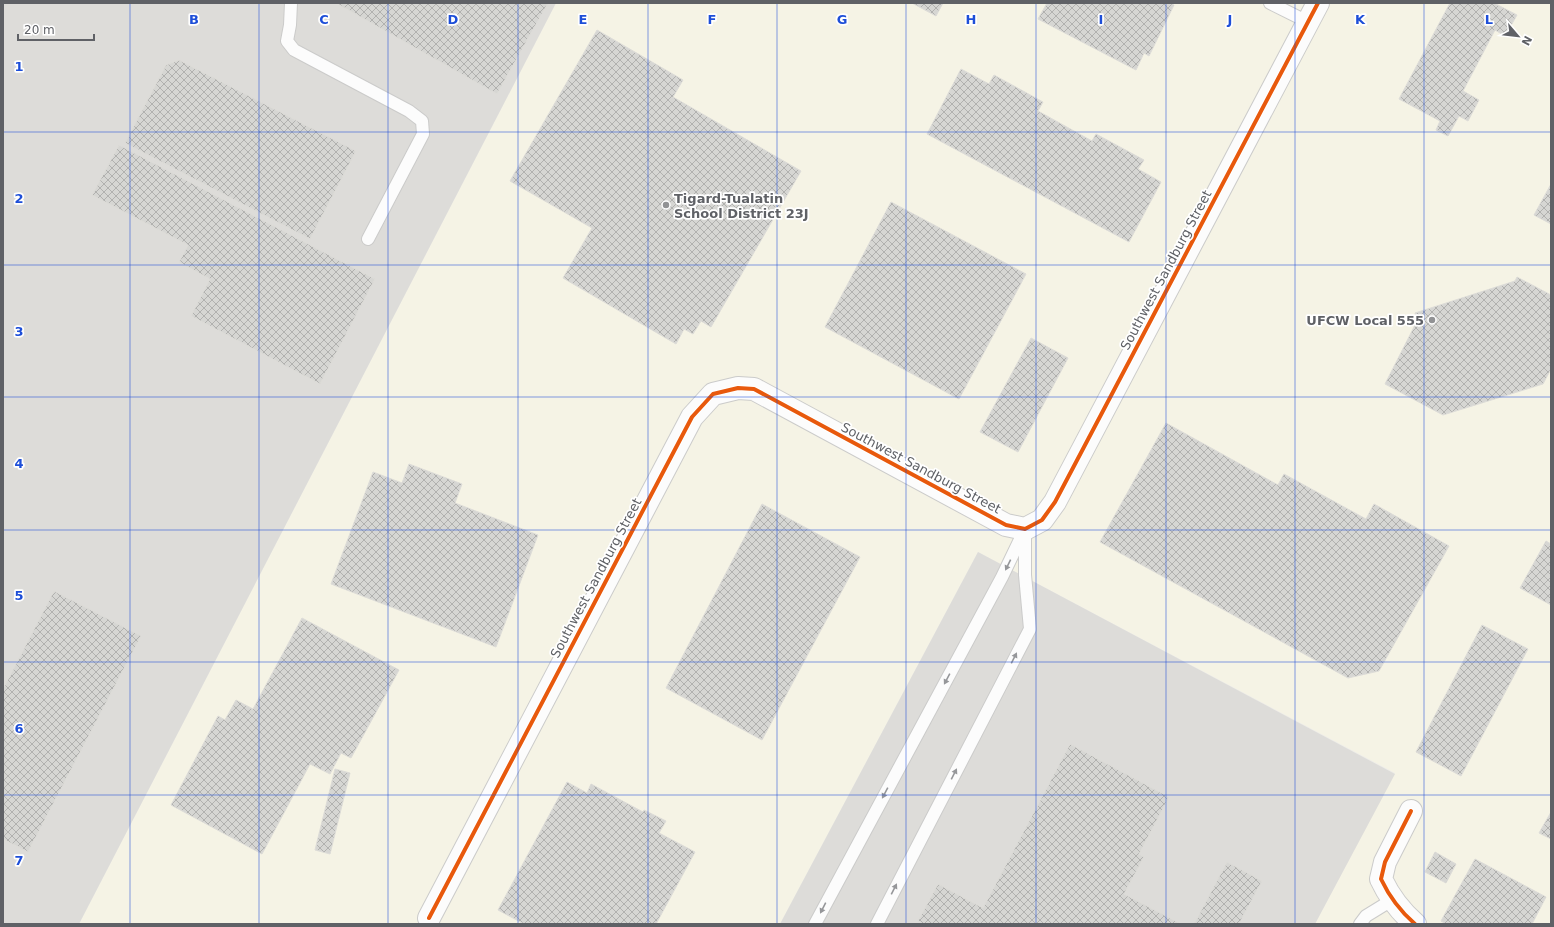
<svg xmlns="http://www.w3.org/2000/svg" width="1554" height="927" font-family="'DejaVu Sans',sans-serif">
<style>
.commercial{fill:#f5f3e5}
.industrial{fill:#dddcd9}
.building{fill:url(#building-cross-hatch);stroke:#dddcd8}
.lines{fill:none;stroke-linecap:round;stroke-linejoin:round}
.lane-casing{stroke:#cbcbca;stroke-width:14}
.street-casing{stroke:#cbcbca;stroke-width:24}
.lane{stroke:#fcfcfc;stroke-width:12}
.street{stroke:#fcfcfc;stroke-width:22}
.cycleway-casing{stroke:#fff;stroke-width:6}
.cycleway{stroke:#e8590c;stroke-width:4}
.oneway{fill:#96979a}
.grid{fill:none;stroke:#1d4ed8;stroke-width:1;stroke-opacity:0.55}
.poi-dot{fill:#919294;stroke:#fff;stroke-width:1.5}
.labels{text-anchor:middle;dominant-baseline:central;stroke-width:3.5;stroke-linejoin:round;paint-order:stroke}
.poi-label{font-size:13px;font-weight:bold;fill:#5f6166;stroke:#fff;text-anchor:start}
.street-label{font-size:13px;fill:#5f6166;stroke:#fff}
.grid-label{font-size:13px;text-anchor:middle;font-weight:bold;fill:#1d4ed8;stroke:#fff;stroke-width:3.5;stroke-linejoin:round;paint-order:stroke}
</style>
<defs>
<pattern id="building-cross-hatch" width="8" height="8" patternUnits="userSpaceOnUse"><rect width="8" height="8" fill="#d6d6d3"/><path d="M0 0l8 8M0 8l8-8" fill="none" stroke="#b1b1af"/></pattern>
</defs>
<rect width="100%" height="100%" fill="#eeede9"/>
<polygon class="commercial" points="556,3 1551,3 1551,924 1315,924 1395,773 978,552 780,924 79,924"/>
<g class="industrial">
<polygon points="3,3 556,3 79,924 3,924"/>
<polygon points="978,552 1395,774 1315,924 780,924"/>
</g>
<g class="building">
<polygon points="336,3 548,3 497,94"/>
<polygon points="912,3 943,3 936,16"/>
<polygon points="1047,3 1170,3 1174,5 1149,56 1144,53 1136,70 1038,19"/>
<polygon points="1450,3 1494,3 1517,15 1505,36 1495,30 1463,91 1479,100 1468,121 1459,116 1448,136 1436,130 1440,121 1399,99"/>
<polygon points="597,30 683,80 673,97 801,171 711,327 701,321 693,334 684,329 676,344 563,278 592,228 510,181"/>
<polygon points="179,60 356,151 310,239 125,143 166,65"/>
<polygon points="961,69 989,84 994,75 1043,102 1038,111 1092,141 1096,134 1144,160 1138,169 1161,182 1129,242 927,134"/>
<polygon points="119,145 375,279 320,384 191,316 210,279 179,262 188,245 92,195"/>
<polygon points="1551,184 1551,224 1534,215"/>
<polygon points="891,202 1026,274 959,399 825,327"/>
<polygon points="1517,277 1551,295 1551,369 1543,384 1443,415 1385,384 1415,325 1419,324 1415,313 1515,281"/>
<polygon points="1031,338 1068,358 1018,452 980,432"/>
<polygon points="1166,423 1278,485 1284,474 1366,519 1374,504 1449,546 1379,671 1348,678 1100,542"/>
<polygon points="409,464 462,484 455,503 538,535 496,647 331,584 373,472 402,483"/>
<polygon points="762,504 860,557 762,740 666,688"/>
<polygon points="1546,541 1551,544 1551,605 1520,588"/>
<polygon points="54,591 141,636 28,852 3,839 3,689"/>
<polygon points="302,618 399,670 351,758 341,753 330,774 310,764 262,854 171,805 218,716 225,720 236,700 253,709"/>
<polygon points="1482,625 1528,649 1461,776 1416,752"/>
<polygon points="1070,744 1169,797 1139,854 1144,857 1124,894 1181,924 923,924 918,921 938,884 983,908"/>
<polygon points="335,769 350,773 330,854 315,850"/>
<polygon points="567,782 587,793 591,784 643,812 644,810 666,821 659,833 695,852 656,924 524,924 498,910"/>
<polygon points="1551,812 1551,839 1539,833"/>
<polygon points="1435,852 1456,864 1446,883 1425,872"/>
<polygon points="1475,859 1546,897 1532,924 1446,924 1441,921"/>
<polygon points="1227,862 1262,881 1239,924 1194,924"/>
</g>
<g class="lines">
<defs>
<g id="lane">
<polyline points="291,3 290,25 287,41 294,50 409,111 422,121 423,134 368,239"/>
<polyline points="1270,3 1308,22"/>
<polyline points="815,924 1002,577 1025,529"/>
<polyline points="877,924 1030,629 1025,575 1025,533"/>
<polyline points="1360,924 1366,916 1392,900"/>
</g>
<g id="street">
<path d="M1411,811L1385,862L1381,879C1389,896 1400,911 1415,924"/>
<polyline points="429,918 692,417 713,394 738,388 754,389 1006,525 1025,529 1042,520 1055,502 1318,3"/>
</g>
</defs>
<use href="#lane" class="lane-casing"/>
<use href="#street" class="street-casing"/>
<use href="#lane" class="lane"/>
<use href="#street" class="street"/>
<defs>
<g id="cycleway">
<path d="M1411,811L1385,862L1381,879C1389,896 1400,911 1415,924"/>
<polyline points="429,918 692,417 713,394 738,388 754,389 1006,525 1025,529 1042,520 1055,502 1318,3"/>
</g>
</defs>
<use href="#cycleway" class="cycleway-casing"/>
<use href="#cycleway" class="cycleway"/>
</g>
<defs><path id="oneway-solid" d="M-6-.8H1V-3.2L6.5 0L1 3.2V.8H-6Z"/></defs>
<g class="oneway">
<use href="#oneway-solid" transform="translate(1008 565) rotate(116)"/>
<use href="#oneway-solid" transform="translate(1014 658) rotate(-63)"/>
<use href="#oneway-solid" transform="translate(947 679) rotate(118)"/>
<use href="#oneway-solid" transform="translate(954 774) rotate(-63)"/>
<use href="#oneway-solid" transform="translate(885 793) rotate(118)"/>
<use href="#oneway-solid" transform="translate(894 889) rotate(-63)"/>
<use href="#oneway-solid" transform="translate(823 908) rotate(117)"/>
</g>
<path class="grid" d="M130,3V924M259,3V924M388,3V924M518,3V924M648,3V924M777,3V924M906,3V924M1036,3V924M1166,3V924M1295,3V924M1424,3V924M3,132H1551M3,265H1551M3,397H1551M3,530H1551M3,662H1551M3,795H1551"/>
<g class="poi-dot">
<circle cx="666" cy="205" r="4"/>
<circle cx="1432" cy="320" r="4"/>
</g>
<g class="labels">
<g class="poi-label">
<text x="674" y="198">Tigard-Tualatin<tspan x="674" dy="15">School District 23J</tspan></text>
<text x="1424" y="320" text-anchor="end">UFCW Local 555</text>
</g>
<g class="street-label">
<text transform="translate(1166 270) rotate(-62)">Southwest Sandburg Street</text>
<text transform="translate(921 468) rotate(28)">Southwest Sandburg Street</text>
<text transform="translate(596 578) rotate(-62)">Southwest Sandburg Street</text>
</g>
</g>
<g class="grid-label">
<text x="194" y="24">B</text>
<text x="324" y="24">C</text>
<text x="453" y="24">D</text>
<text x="583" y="24">E</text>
<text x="712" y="24">F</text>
<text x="842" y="24">G</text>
<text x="971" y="24">H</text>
<text x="1101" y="24">I</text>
<text x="1230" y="24">J</text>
<text x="1360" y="24">K</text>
<text x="1489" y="24">L</text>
<text x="19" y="71">1</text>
<text x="19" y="203">2</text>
<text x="19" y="336">3</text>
<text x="19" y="468">4</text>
<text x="19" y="600">5</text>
<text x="19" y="733">6</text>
<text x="19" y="865">7</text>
</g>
<rect width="1554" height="927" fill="none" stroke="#5f6166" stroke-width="8"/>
<g transform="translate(1518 36) rotate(118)" stroke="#ffffff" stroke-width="3" paint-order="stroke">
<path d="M0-3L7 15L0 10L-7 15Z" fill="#5f6166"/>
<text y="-6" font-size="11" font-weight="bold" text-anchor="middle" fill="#5f6166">N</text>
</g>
<path d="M18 34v6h76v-6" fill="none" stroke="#5f6166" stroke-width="2"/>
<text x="24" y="34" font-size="12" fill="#5f6166" stroke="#ffffff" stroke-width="3" paint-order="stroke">20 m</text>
</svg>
